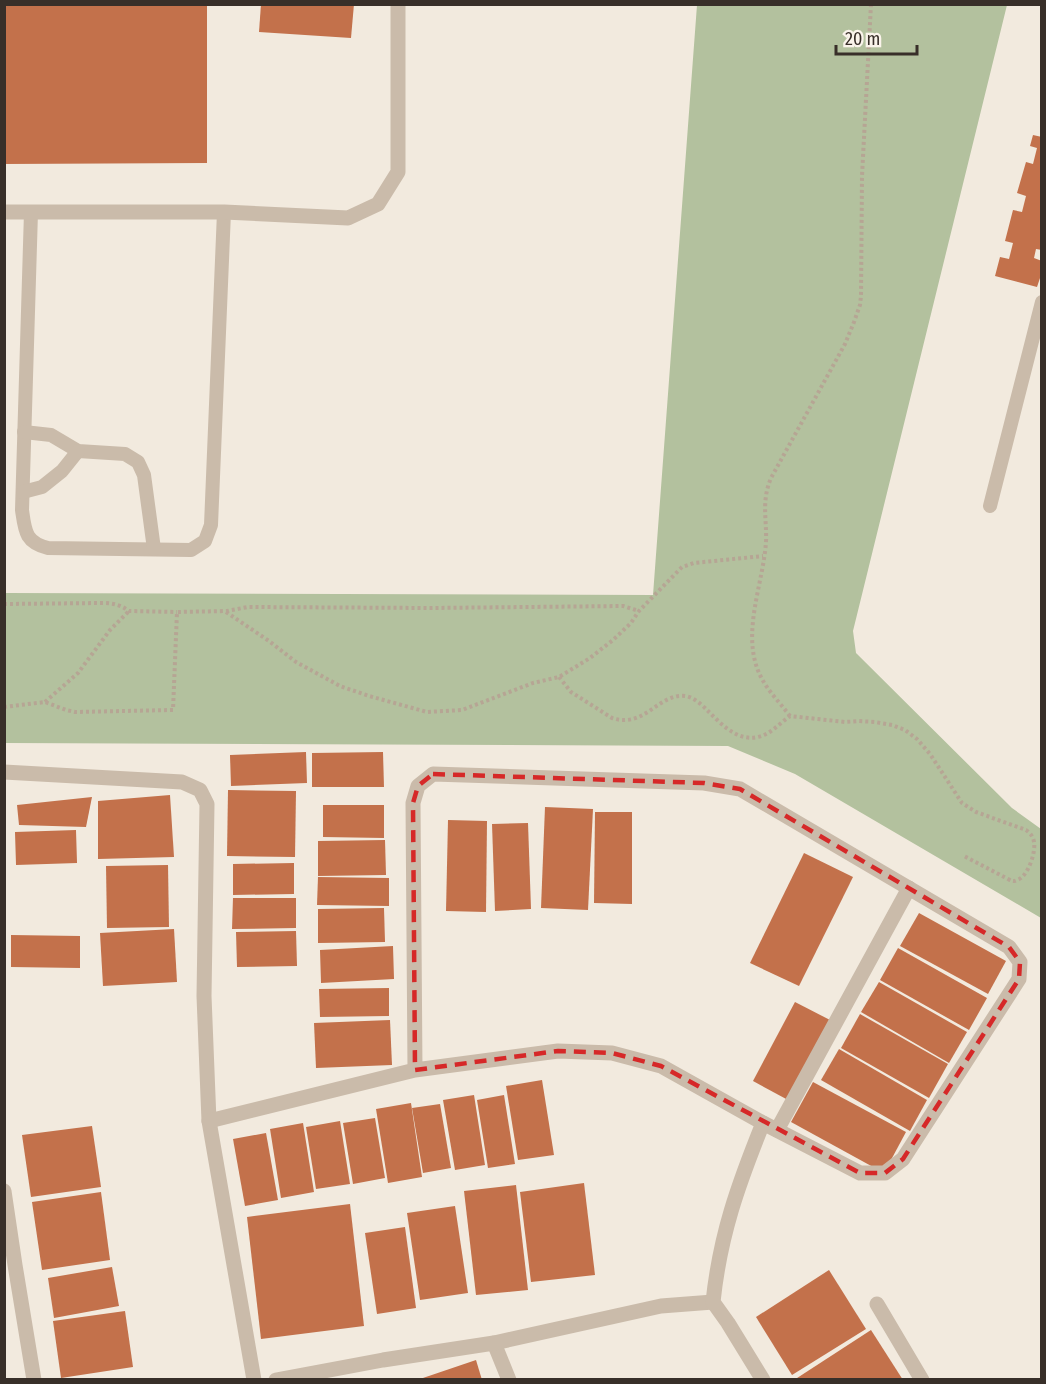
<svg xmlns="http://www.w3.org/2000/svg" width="1046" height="1384" font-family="'Fira Sans Condensed',sans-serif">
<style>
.green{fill:#b3c19e}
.building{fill:#c3714b}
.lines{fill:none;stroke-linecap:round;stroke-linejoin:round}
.path{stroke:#b6a594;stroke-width:4;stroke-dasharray:3 3;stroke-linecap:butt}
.lane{stroke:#cabbaa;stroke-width:14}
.street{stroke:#cabbaa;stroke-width:15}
.marked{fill:none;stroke:#d62828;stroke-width:4.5;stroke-dasharray:12 8;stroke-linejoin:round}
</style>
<rect width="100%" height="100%" fill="#f2eade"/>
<polygon class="green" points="697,5 1007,5 853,631 856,653 1012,808 1041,829 1041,918 795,774 728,746 5,743 5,593 653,595"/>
<g class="building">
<polygon points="4,4 207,4 207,163 4,164"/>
<polygon points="261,4 354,4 351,38 259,32"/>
<polygon points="1033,135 1042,137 1042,250 1036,249 1034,258 1042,261 1042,272 1037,287 995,276 1000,257 1009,259 1013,243 1005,241 1013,210 1022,212 1026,196 1017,193 1026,162 1033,164 1037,148 1030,146"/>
<polygon points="306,752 307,783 231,786 230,755"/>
<polygon points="383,752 384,787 312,787 312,753"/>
<polygon points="228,790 296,791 295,857 227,856"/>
<polygon points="170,795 174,857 98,859 98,801"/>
<polygon points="92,797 86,827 19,825 17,805"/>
<polygon points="323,805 384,805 384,838 323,837"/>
<polygon points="545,807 593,809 588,910 541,908"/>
<polygon points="595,812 632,812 632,904 594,903"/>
<polygon points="448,820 487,821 486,912 446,911"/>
<polygon points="528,823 531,909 495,911 492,824"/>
<polygon points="76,830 77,863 16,865 15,832"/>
<polygon points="385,840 386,875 318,876 318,841"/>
<polygon points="804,853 853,877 799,986 750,963"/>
<polygon points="294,863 294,894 233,895 233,864"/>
<polygon points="168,865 169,927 107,928 106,866"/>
<polygon points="318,877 389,878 389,906 317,905"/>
<polygon points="233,898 296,898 296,928 232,929"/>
<polygon points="384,908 385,942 318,943 318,909"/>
<polygon points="919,913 1006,961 988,994 900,946"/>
<polygon points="174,929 177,982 103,986 100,933"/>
<polygon points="296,931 297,966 237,967 236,932"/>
<polygon points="11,935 80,936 80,968 11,967"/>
<polygon points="393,946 394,979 321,983 320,950"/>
<polygon points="898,948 987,998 969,1030 880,980"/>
<polygon points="879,982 967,1032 949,1063 861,1012"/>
<polygon points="389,988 389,1016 320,1017 319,989"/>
<polygon points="795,1002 830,1020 788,1100 753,1081"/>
<polygon points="860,1014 948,1064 929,1098 841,1048"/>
<polygon points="390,1020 392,1065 316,1068 314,1023"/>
<polygon points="839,1049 927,1100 910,1131 821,1080"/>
<polygon points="542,1080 554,1155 518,1160 506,1086"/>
<polygon points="813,1082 906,1132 884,1173 791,1122"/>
<polygon points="474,1095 485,1165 455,1170 443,1100"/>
<polygon points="504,1095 515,1164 488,1168 477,1100"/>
<polygon points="411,1103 422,1177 388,1183 376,1109"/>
<polygon points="440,1104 451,1168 423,1173 412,1108"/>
<polygon points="375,1118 385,1178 353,1184 343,1123"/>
<polygon points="340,1121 350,1184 316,1189 306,1127"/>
<polygon points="303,1123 314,1192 281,1198 270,1129"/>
<polygon points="92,1126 101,1187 31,1197 22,1135"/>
<polygon points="266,1133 278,1200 245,1206 233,1139"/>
<polygon points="584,1183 595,1275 531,1282 520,1192"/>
<polygon points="516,1185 528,1290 476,1295 464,1191"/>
<polygon points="101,1192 110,1260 42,1270 32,1202"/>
<polygon points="350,1204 364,1326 261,1339 247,1217"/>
<polygon points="455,1206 468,1293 420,1300 407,1213"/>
<polygon points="405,1227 416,1308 377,1314 365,1233"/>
<polygon points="112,1267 119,1306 54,1318 48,1278"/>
<polygon points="829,1270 866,1329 792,1375 756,1317"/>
<polygon points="125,1311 133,1367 61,1378 53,1321"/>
<polygon points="871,1330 903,1380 794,1380"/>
<polygon points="476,1360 482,1380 420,1380 420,1379"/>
</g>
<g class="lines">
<g class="path">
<path d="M4,604L103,603C113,603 121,605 129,611L177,612"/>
<polyline points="226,612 269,641 296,662 340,686 369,696 427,712 462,710 533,683 559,677 590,658 613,640 631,623 639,611 682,567 694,563 763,556"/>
<path d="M559,677L571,692L612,718C645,729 658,693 685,696C694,697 702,705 708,711C724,727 743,747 768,733C776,728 783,721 790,716L845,722L859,721L875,722L892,725L905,730L917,739L930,754L962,803L976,812L1026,830C1030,833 1033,836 1034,842C1036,852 1028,877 1017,880C1013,882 1012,881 1008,879L964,856"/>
<polyline points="45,702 78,673 110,630 129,611"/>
<polyline points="4,707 45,702 66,710 75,712 173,710 177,612 227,611 248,607 430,608 623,606 639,611"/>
<path d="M790,716C781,704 769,692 762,679C739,637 763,586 766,542C767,519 761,502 771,478L845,344L854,322L860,305L861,296L862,176L871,4"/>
</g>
<g class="lane">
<path d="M31,212L22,510C25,531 25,542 48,548L191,550L205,541L211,525L224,212"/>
<polyline points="24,432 51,435 78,451 125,454 138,462 144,475 154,549"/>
<polyline points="23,492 42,487 62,471 78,451"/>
<polyline points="990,506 1042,302"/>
</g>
<g class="street">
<polyline points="4,212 224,212 348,218 378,204 398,172 398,4"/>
<polyline points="4,772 182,782 200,790 207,804 204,996 209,1121 254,1380"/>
<polyline points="209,1121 415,1070 558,1051 612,1053 661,1066 763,1123 860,1173 885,1173 903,1159 1019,979 1020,962 1009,947 740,789 704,783 433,774 418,786 413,803 415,1070"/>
<polyline points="777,1130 909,888"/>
<polyline points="4,1191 15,1265 34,1380"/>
<polyline points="877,1304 922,1380"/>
<polyline points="494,1343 509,1380"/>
<polyline points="276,1380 383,1360 494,1343 661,1306 713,1302"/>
<path d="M763,1380L728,1323L713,1302C720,1235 738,1185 763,1123"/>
</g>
</g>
<path class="marked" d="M433,774L704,783L740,789L1009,947L1020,962L1019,979L903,1159L885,1173H860L661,1066L612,1053L558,1051L415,1070L413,803L418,786Z"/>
<rect width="1046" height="1384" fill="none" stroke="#382f29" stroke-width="12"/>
<path d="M836 45v9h81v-9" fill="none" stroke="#382f29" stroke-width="3"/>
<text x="845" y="45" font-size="18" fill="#382f29" stroke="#faf4eb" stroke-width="4.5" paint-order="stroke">20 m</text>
</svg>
